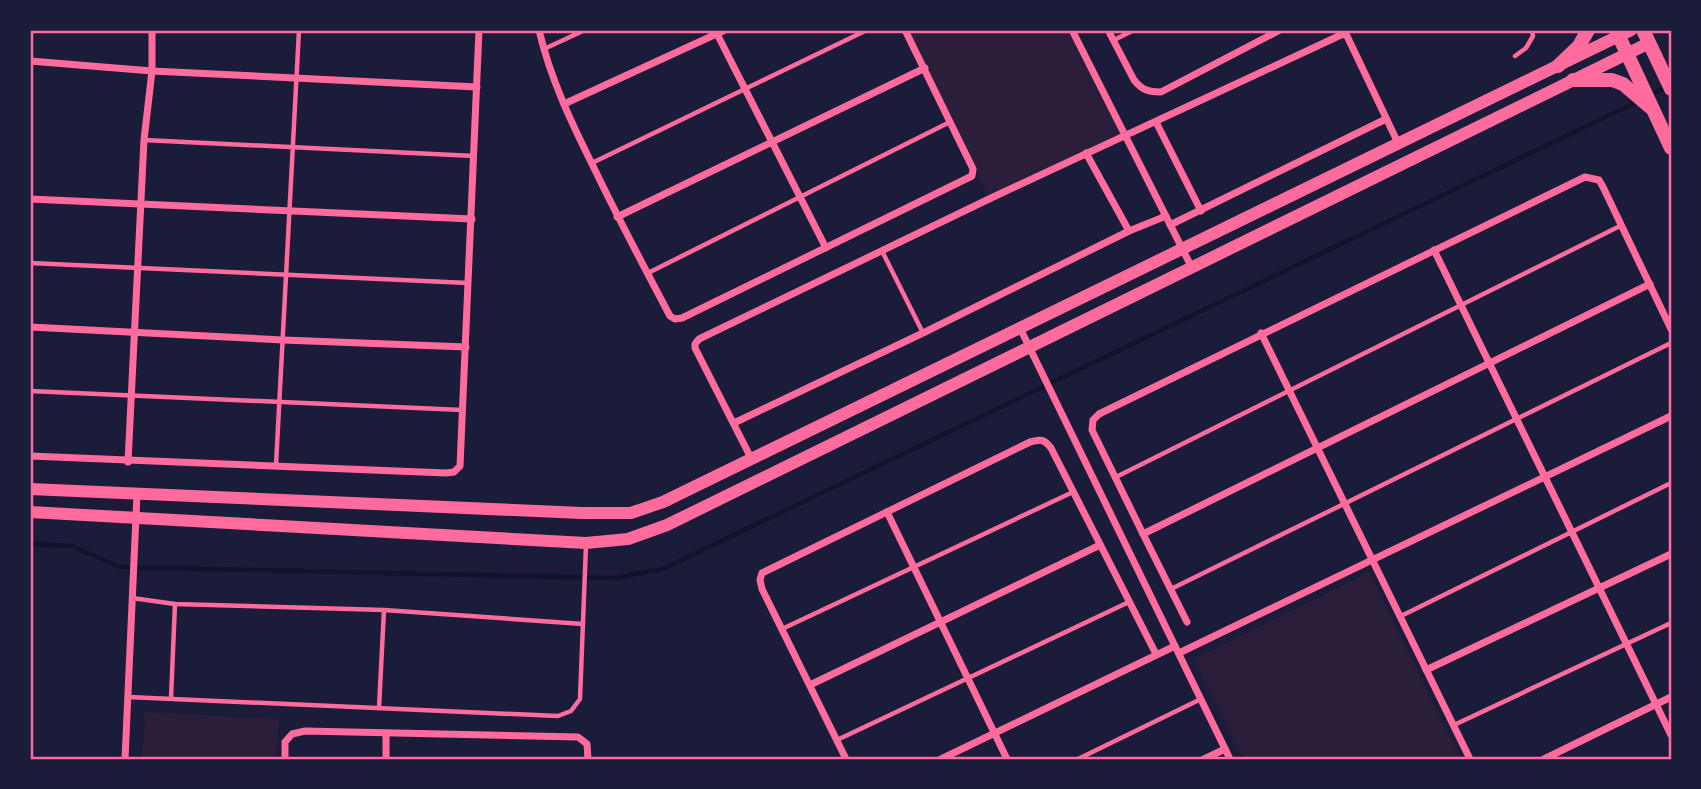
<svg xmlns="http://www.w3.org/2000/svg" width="1701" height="789" font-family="Cabin,sans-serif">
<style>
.green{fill:#2a1e3b}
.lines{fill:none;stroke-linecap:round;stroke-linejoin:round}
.stream{stroke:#12122b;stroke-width:4.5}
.service{stroke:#ff6b9d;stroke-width:4.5}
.minor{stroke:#ff6b9d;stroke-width:7}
.secondary{stroke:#ff6b9d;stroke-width:12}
.trunk{stroke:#ff6b9d;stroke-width:14}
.neatline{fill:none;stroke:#ff6b9d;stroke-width:2.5}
</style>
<rect width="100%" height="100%" fill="#1b1b3a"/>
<g class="green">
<polygon points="905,30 1072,30 1125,135 989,199"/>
<polygon points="1369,572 1461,759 1243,759 1194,659"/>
<polygon points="145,712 279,719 276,759 142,759"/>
</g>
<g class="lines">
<g class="stream">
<polyline points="1650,95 1667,87"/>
<polyline points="30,544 72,546 120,567 614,578 663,569 1639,101"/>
</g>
<g class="service">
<polyline points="1114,40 1134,30"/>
<polyline points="544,49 585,30"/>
<polyline points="1515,56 1526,48 1533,36 1532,30"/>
<polyline points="144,140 474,156"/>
<polyline points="592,163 867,30"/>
<polyline points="882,251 923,333"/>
<polyline points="30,263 468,283"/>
<polyline points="648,273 950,122"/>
<polyline points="30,391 462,410"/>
<polyline points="276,465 299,30"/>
<polyline points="1116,477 1622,225"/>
<polyline points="1171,589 1671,343"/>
<polyline points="132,598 175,604 384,610 583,624"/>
<polyline points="1401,616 1671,483"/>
<polyline points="782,629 1073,492"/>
<polyline points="128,697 558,716 571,711 580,699 586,545"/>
<polyline points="171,698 175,604"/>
<polyline points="379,708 384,610"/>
<polyline points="1454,725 1671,623"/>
<polyline points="837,740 1129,602"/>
<polyline points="1078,759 1201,699"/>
</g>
<g class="minor">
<path d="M539,30C550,78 572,124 594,168C618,218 644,267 670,316L675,319L682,318L972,176L973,169L905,30"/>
<polyline points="715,30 826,248"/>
<polyline points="1072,30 1192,268"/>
<path d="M1108,30L1134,80C1142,90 1148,92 1161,92L1280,30"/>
<polyline points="30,61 152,71 477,87"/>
<polyline points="564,104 725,30"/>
<polyline points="1156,122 1201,211"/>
<polyline points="1086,153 1129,231"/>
<polyline points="30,199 472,219"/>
<polyline points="617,217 925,68"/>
<polyline points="1170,225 1386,119"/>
<polyline points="1434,250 1671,735"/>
<polyline points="30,327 283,340 466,347"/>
<polyline points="1020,328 1230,759"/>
<polyline points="1261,333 1470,759"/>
<polyline points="734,423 923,333 1129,231 1166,216"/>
<polyline points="30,456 446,473 454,472 460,466 479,30"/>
<polyline points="751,458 695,348 695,344 699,339 989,199 1343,34 1347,36 1398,143"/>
<polyline points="128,462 144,140 152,71 152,30"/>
<polyline points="887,512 1007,759"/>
<polyline points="1143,534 1092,430 1093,420 1099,414 1585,177 1599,180 1603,187 1671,329"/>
<polyline points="1187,622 1143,534 1650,284"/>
<polyline points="1179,653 1671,416"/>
<polyline points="1426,670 1671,554"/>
<polyline points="810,685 1100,545"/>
<polyline points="386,735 386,759"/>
<polyline points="125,759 137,494"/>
<polyline points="285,759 285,742 292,734 305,731 578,737 587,744 588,759"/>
<path d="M846,759L762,589L760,580L762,573L1030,442C1041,439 1044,439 1051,448L1156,654"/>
<polyline points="941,759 1175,646"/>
<polyline points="1204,759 1225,749"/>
<polyline points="1544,759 1671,697"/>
</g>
<g class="secondary">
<polyline points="30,489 582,513 631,513 663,502 1631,30"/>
<polyline points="30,512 586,543 628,539 667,525 1649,43"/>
</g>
<g class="trunk">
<polyline points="1616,30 1671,148"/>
<polyline points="1643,30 1671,89"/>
<polyline points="1558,66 1579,46 1588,30"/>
<polyline points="1573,80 1612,80 1623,84 1650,107"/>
</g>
</g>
<rect width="1701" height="789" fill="none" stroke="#1b1b3a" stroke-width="63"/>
<rect x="32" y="32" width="1638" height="726" class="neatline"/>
</svg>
